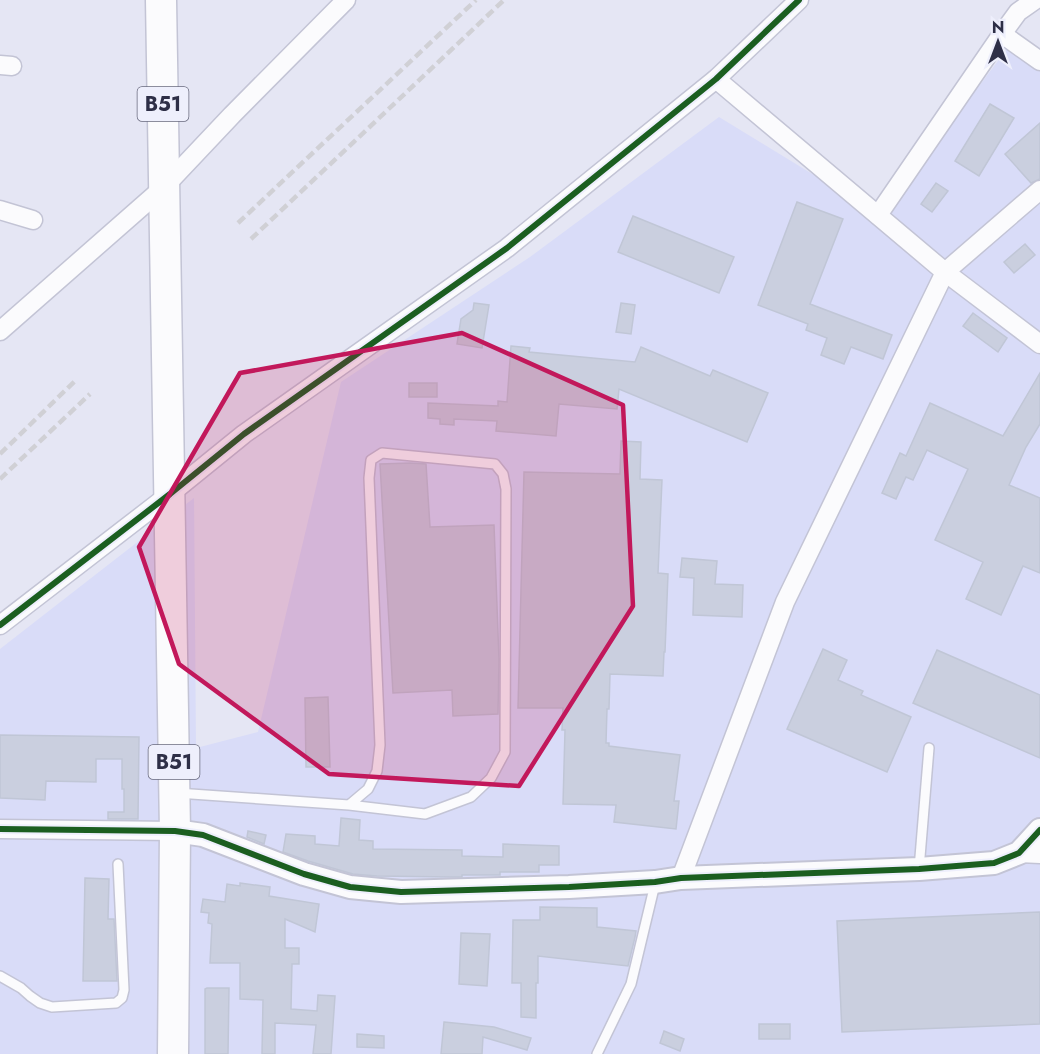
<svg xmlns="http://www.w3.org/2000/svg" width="1040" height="1054" font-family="Jost,sans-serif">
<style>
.built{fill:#d9dcf8}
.building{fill:#cacfdf;stroke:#c0c6d6;stroke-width:1.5}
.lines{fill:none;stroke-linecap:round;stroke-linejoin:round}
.service-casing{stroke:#c3c4d5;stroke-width:12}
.minor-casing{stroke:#c3c4d5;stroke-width:21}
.tertiary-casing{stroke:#c3c4d5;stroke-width:26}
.trunk-casing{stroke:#c3c4d5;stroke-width:33}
.service{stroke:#fbfbfd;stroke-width:9}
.minor{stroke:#fbfbfd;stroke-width:18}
.tertiary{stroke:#fbfbfd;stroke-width:22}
.trunk{stroke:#fbfbfd;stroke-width:30}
.rail{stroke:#d0d0d5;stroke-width:4.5;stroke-dasharray:9 4.5;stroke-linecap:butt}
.cycleway-casing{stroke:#eeeffc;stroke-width:10}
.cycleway{stroke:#1b5e20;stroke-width:6}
.marked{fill:#c2185b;fill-opacity:0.2;stroke:#c2185b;stroke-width:4.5;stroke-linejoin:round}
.labels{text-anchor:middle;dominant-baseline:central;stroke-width:4.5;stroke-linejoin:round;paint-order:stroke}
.shield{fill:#eeeffc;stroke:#68697d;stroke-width:1.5}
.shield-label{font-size:20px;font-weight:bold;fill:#2e2f47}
</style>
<rect width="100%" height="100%" fill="#e5e6f4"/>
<polygon class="built" points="1013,41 1040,63 1040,1054 0,1054 0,649 194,498 196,748 258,732 341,382 530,257 719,117 881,216"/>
<g class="building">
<polygon points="990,104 1014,118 979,176 955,161"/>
<polygon points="1040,123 1040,179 1031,183 1005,154"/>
<polygon points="936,183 948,191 932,212 921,204"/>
<polygon points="797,202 843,219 810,304 892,335 883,359 851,347 844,364 821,355 827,338 806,330 808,324 758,305"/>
<polygon points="633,216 734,257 719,293 618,252"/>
<polygon points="1025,244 1035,255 1014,273 1004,262"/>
<polygon points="474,303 489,305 482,348 457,344 461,319 473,310"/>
<polygon points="621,303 635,305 631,334 616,332"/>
<polygon points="973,313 1007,338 998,352 963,326"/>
<polygon points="511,346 530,348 529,352 635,362 641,347 710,376 713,370 768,393 747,442 619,389 617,409 559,404 556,436 496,431 497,421 454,419 454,425 440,424 440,419 428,418 428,403 498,406 498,401 507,402"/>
<polygon points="1040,373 1040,424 1026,447 1009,485 1040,498 1040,573 1023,566 1001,615 966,599 983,562 935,540 968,469 927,450 913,480 906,477 896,499 882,493 900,453 906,456 930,403 1003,436"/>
<rect x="409" y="383" width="28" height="14"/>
<polygon points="621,441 641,442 640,479 662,480 658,573 668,574 665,652 664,652 663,676 610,674 609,709 607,709 606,743 609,743 609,746 680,755 674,801 679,801 676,829 614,822 616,805 563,804 565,730 562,730 563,708 518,708 524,472 620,474"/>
<polygon points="410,463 426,464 430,527 494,525 499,660 498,714 453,716 452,690 393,693 380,464"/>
<polygon points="682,558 717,561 715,584 743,585 742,617 693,615 694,578 680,577"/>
<polygon points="823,649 847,660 838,680 863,691 861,695 911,717 887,772 787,729"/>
<polygon points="937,650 1040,695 1040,758 913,703"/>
<polygon points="328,697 330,767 306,767 305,698"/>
<polygon points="0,735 139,737 138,819 108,819 108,812 124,812 124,789 122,789 122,759 96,759 96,782 46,781 45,800 0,798"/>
<polygon points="341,818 360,820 359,840 373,841 373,849 462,850 462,856 503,857 503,844 559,846 559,865 539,865 539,872 500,872 500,875 462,875 462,877 453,877 377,876 353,874 308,861 283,852 286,834 315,836 315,844 339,846"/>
<polygon points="248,831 266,835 264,844 247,837"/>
<polygon points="85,878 109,879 108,919 114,919 117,981 83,981"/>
<polygon points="240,883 270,887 269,896 319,904 315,932 285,919 285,948 299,948 299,964 292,964 291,1009 317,1011 318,995 335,996 331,1054 313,1054 316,1025 275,1023 275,1054 262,1054 263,1000 240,999 240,963 210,963 212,924 208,923 209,913 201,912 203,899 225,902 227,884 240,886"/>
<polygon points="540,907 597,908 597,927 636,931 635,937 628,966 538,956 538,983 536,983 536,1018 521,1017 521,983 512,983 513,920 540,920"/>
<polygon points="1040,912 1040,1024 842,1032 837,921"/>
<polygon points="461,933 490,934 487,986 459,984"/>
<polygon points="207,988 229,988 228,1054 205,1054 205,989"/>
<polygon points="444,1022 494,1027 531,1038 527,1050 483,1037 482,1054 441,1054"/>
<rect x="759" y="1024" width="31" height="15"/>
<polygon points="664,1031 684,1039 680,1051 660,1043"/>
<polygon points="357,1034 384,1036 384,1048 357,1047"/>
</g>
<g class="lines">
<defs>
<g id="service">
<polyline points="177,793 349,805 425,814 471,797 491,778 505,752 506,489 503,474 495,464 382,453 371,460 369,478 380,745 377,771 368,789 349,805"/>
<polyline points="919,869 929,748"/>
<polyline points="0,976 21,988 30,996 40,1003 52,1007 116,1003 122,998 124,990 118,864"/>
<polyline points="597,1054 631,984 655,884"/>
</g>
<g id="minor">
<polyline points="1002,34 1040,61"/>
<polyline points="0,65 12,66"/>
<polyline points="716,79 945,272 1040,344"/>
<polyline points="0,210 33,220"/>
<polyline points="878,215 1002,34 1018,12 1035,0"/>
<polyline points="0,331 164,187 232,115 346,0"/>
<polyline points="0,625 170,494 244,434 507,248 716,79 799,0"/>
<polyline points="0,829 175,831"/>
<polyline points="1019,853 1040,854"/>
<polyline points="681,878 785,602 945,272 1040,190"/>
</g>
<polyline id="tertiary" points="175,831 203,835 304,874 350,887 401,892 569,887 655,882 681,878 919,869 994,863 1019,853 1040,830"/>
<polyline id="trunk" points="161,0 175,831 173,1054"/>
</defs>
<use href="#service" class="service-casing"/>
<use href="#minor" class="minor-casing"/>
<use href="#tertiary" class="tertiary-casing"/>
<use href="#trunk" class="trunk-casing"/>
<use href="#service" class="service"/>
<use href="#minor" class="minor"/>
<use href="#tertiary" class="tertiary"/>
<use href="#trunk" class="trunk"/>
<g class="rail">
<polyline points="238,223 476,0"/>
<polyline points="251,239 504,0"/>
<polyline points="0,454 77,379"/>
<polyline points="0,479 90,394"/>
</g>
<defs>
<g id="cycleway">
<polyline points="0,625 170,494 244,434 507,248 716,79 799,0"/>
<polyline points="0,829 175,831 203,835 304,874 350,887 401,892 569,887 655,882 681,878 919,869 994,863 1019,853 1040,830"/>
</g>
</defs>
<use href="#cycleway" class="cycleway-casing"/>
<use href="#cycleway" class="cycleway"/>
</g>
<path class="marked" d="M462,333L623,405L633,606L519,786L329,774L179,664L139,547L240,373Z"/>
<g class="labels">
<g class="shield">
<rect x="137.5" y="87" width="51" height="34" rx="4.5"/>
<rect x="148.5" y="745" width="51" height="34" rx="4.5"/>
</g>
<g class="shield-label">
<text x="163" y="104">B51</text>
<text x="174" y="762">B51</text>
</g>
</g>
<g transform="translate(998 42)" stroke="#eeeffc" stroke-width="4.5" paint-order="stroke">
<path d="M0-4.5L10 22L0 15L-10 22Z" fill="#2e2f47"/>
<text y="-9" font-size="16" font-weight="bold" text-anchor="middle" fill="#2e2f47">N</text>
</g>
</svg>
